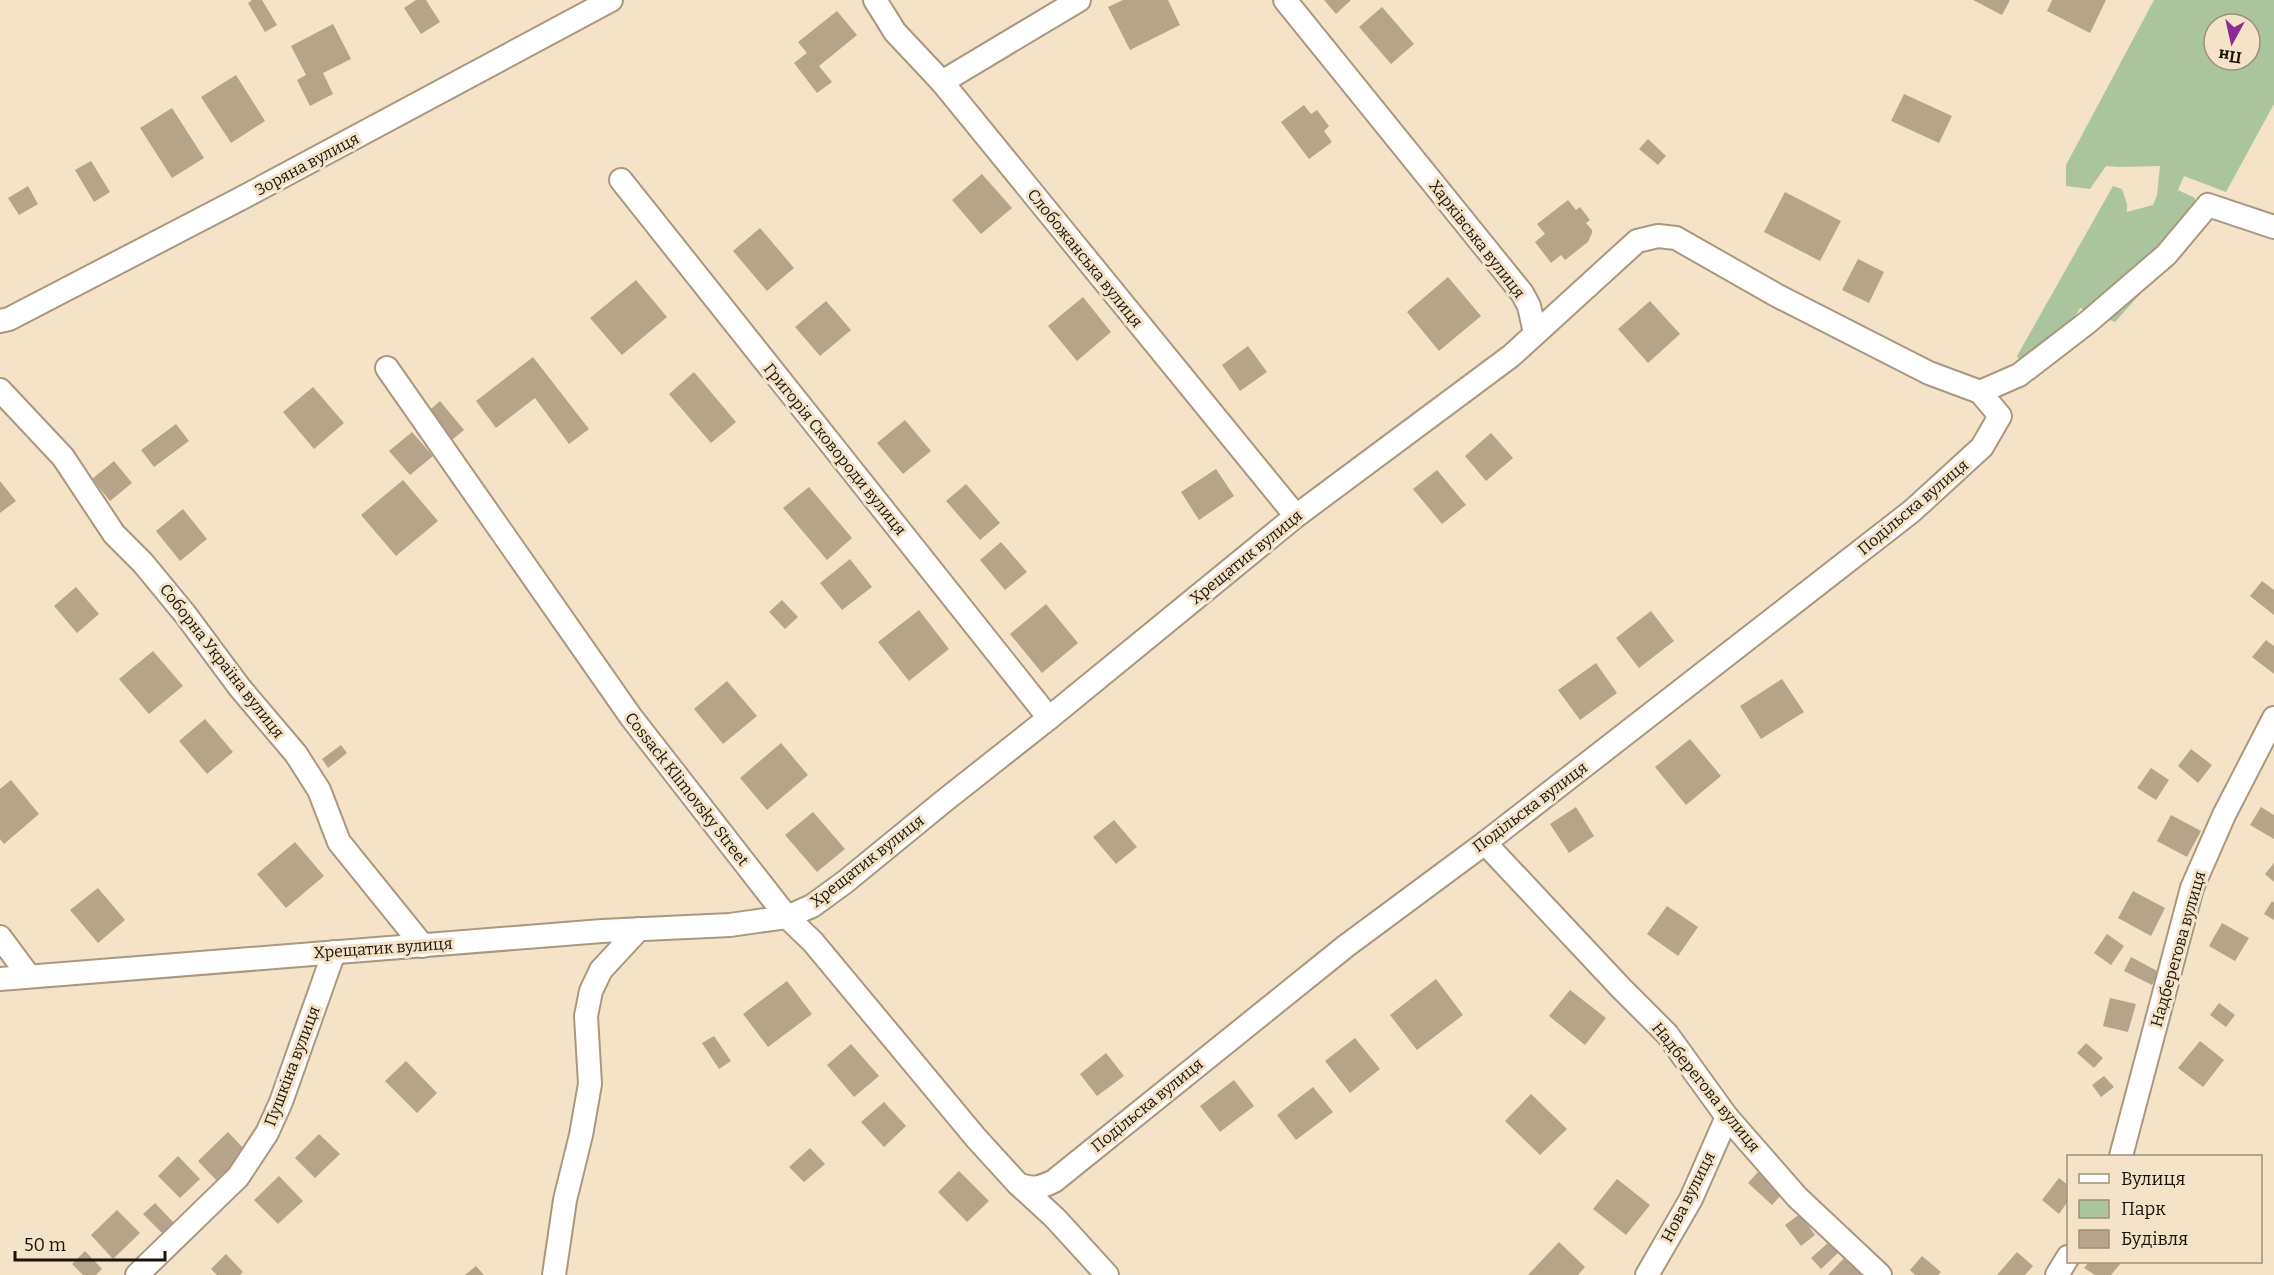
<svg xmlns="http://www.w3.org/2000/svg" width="2274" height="1275" font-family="Bitter,serif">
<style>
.green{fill:#aac59e;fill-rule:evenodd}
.building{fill:#b5a489}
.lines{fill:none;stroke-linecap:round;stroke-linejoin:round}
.street-casing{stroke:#a9987e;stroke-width:26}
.street{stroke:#fff;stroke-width:22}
.labels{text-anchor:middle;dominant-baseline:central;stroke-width:6;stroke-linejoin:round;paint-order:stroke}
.street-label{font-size:16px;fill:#1a140a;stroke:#f5e3c7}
</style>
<rect width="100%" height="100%" fill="#f5e3c7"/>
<path class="green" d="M2154,0H2274V104L2226,192L2184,176L2178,190L2195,198L2197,231L2115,322L2080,308L2043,373L2031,381L2017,356L2113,186L2122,189L2127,204V212L2153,205L2157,195L2160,166L2119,167L2106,166L2090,189L2066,186V165ZM2214,24H2250V60H2214Z"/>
<g class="building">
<polygon points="252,0 262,0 277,25 265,32 248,3"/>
<polygon points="416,0 426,0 440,22 421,34 404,8"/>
<polygon points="1123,0 1168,0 1180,25 1130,50 1108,7"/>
<polygon points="1324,0 1351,0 1336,14"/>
<polygon points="1973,0 2010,0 2002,15"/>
<polygon points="2052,0 2106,0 2090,33 2047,11"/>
<polygon points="1382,7 1414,44 1391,64 1359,27"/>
<polygon points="837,11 857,35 819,66 832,82 817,93 794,63 807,53 798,42"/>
<polygon points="333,24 351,59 323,73 333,94 310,106 297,80 306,75 291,46"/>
<polygon points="236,75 265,121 231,143 201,97"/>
<polygon points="1904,94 1952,116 1939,143 1891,121"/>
<polygon points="1304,105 1311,114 1317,110 1329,126 1324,131 1332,142 1309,159 1281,122"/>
<polygon points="172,108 204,158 172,178 140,128"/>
<polygon points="1648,139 1666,156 1658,165 1639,149"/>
<polygon points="91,161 110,192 94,202 75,170"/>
<polygon points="982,174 1012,208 981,234 952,200"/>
<polygon points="28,186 38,204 19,215 8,198"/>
<polygon points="1785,192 1841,221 1820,261 1764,232"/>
<polygon points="1568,200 1576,210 1580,207 1590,220 1586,223 1592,230 1592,233 1588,242 1565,260 1561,255 1551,263 1535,242 1545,234 1537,224"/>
<polygon points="760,228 794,268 767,291 733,251"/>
<polygon points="1858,259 1884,272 1869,303 1842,290"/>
<polygon points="1448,277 1481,316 1439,351 1407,312"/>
<polygon points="636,280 667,317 622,355 590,318"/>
<polygon points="1083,297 1111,332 1077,361 1048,326"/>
<polygon points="826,301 851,330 820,356 795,327"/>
<polygon points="1650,301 1680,334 1648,363 1618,329"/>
<polygon points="1248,346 1267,372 1240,391 1222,365"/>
<polygon points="533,357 589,429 569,444 535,398 496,428 476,401"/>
<polygon points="694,372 736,422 711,443 669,394"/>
<polygon points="313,387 344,423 314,449 283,412"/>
<polygon points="440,401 464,430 447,444 423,416"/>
<polygon points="905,420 931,451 903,474 877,443"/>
<polygon points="176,424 189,441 154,467 141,450"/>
<polygon points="412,432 433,456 410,475 389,451"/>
<polygon points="1491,433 1513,458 1486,481 1465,456"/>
<polygon points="114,461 132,483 110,501 92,479"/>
<polygon points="1216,469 1234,496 1199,520 1181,492"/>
<polygon points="1437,470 1466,505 1442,524 1413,489"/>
<polygon points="403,480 438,521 396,556 361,515"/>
<polygon points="0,481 16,501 0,513"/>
<polygon points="966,484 1000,523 980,540 946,501"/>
<polygon points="809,487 852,538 827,560 783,508"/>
<polygon points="183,509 207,539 180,561 156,531"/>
<polygon points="1001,542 1027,572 1005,590 980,560"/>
<polygon points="850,559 872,587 842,610 820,583"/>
<polygon points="2262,581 2274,590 2274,615 2250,596"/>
<polygon points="76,587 99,614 77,633 54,606"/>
<polygon points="782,600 798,617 785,629 769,612"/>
<polygon points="1046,604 1078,643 1042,673 1010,634"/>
<polygon points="919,610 949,649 909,681 878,642"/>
<polygon points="1651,611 1674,641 1639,668 1616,638"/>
<polygon points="2266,640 2274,646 2274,674 2252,657"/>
<polygon points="153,651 183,686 149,714 119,679"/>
<polygon points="1596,663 1617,693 1580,720 1558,690"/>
<polygon points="1782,679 1804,712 1761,739 1740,706"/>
<polygon points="727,681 757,716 723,744 694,709"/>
<polygon points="205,719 233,752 207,774 179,741"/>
<polygon points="1690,739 1721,776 1686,805 1655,767"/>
<polygon points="781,743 808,775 767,810 740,778"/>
<polygon points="341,745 347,753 328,768 322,759"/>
<polygon points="2191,749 2212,765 2198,783 2178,766"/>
<polygon points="2151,768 2169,780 2156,800 2137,788"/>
<polygon points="11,780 39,814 4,844 0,839 0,789"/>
<polygon points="1576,807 1594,836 1569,853 1550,824"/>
<polygon points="2261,807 2274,815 2274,839 2250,825"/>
<polygon points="813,812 845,849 817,872 785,835"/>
<polygon points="2171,815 2201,831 2187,857 2157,841"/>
<polygon points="1114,820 1137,847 1116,864 1093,837"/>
<polygon points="295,842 324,876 286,908 257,874"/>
<polygon points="2274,863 2274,882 2265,874"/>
<polygon points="98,888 125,920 98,943 70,910"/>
<polygon points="2133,891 2165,908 2151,936 2118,918"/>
<polygon points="2272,901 2274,903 2274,920 2264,914"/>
<polygon points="1667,906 1698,927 1678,956 1647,934"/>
<polygon points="2222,923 2249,938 2235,961 2209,946"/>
<polygon points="2107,934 2124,946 2111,965 2094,953"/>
<polygon points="2131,957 2159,972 2152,985 2124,971"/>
<polygon points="1436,979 1463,1015 1417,1050 1390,1015"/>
<polygon points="787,981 812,1014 768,1047 743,1014"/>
<polygon points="1570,990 1606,1018 1585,1045 1549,1016"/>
<polygon points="2110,998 2136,1004 2128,1032 2103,1026"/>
<polygon points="2219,1003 2235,1015 2226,1027 2210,1015"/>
<polygon points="714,1036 731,1061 719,1069 702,1043"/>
<polygon points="1355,1038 1380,1069 1350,1093 1325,1061"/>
<polygon points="2200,1041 2224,1060 2203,1087 2178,1068"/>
<polygon points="2086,1043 2103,1058 2094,1068 2077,1053"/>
<polygon points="851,1044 879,1076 854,1097 827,1065"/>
<polygon points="1106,1053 1124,1076 1097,1096 1080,1074"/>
<polygon points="406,1061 437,1093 417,1113 385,1081"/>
<polygon points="2104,1076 2114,1087 2101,1097 2092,1085"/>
<polygon points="1234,1080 1254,1106 1220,1132 1200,1106"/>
<polygon points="1313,1087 1333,1112 1296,1140 1277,1115"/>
<polygon points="1531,1094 1567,1129 1540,1155 1505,1121"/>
<polygon points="884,1102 906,1126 884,1147 861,1122"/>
<polygon points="228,1132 247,1152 217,1181 198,1161"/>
<polygon points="319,1134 340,1154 315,1178 295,1158"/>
<polygon points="810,1148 825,1164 804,1182 789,1167"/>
<polygon points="178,1156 200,1179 180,1198 158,1176"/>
<polygon points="959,1171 989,1201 967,1222 938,1192"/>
<polygon points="1758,1172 1782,1194 1772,1205 1748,1183"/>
<polygon points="279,1176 303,1201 278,1224 254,1200"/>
<polygon points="2059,1178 2068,1185 2068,1201 2059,1214 2042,1200"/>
<polygon points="1617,1179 1650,1205 1626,1235 1593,1209"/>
<polygon points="155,1203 174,1223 163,1234 143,1214"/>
<polygon points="117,1210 140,1233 113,1259 91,1235"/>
<polygon points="1800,1214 1815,1235 1801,1246 1785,1225"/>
<polygon points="1559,1242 1585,1267 1578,1275 1528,1275"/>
<polygon points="1829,1242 1839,1252 1821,1269 1811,1258"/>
<polygon points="85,1251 102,1269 96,1275 83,1275 72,1264"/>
<polygon points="2017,1252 2033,1266 2025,1275 1997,1275"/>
<polygon points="226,1254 243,1272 240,1275 217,1275 211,1269"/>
<polygon points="1847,1255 1869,1275 1828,1275"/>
<polygon points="1922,1256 1941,1272 1938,1275 1915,1275 1910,1270"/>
<polygon points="2089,1262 2116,1262 2120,1264 2111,1275 2095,1275 2084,1268"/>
<polygon points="476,1266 484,1275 465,1275"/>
</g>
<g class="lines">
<defs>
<g id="street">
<polyline points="875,0 895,32 942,82 1296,516"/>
<polyline points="1285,0 1522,293 1529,306 1535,333"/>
<polyline points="942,82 1079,0"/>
<polyline points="621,180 1049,718"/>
<polyline points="0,321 9,319 240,199 611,0"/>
<polyline points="387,368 631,717 787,917 813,942 976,1138 1018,1184 1055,1218 1107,1275"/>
<polyline points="0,390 63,457 114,534 143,563 185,614 240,688 296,754 319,790 339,842 423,946"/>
<polyline points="1980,392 2019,375 2088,322 2166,255 2208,205 2274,227"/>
<polyline points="1485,843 1621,988 1667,1034 1727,1117 1797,1197 1880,1275"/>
<polyline points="0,937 29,976"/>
<path d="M0,979L602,931L730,925L787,917L812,906L845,882L944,801L1049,718L1296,516L1511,356L1637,241L1658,236L1676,238L1776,295L1929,373L1980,392L2000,416L1982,447L1912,511L1485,843L1346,946L1054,1181C1040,1188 1033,1190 1018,1184"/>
<polyline points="2121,1156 2192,888 2224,815 2274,718"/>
<polyline points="137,1275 238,1177 267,1133 281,1102 334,952"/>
<polyline points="554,1275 565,1200 581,1135 590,1084 586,1016 591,991 601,970 639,929"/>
<polyline points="1647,1275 1691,1199 1727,1117"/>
<polyline points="2057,1275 2068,1257"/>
</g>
</defs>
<use href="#street" class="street-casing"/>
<use href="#street" class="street"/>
</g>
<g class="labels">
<g class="street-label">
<text transform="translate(307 164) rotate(-28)">Зоряна вулиця</text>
<text transform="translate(1477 239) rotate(52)">Харківська вулиця</text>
<text transform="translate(1085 258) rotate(51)">Слобожанська вулиця</text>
<text transform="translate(835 449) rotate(51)">Григорія Сковороди вулиця</text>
<text transform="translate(1913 507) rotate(-40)">Подільска вулиця</text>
<text transform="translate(1246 557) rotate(-39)">Хрещатик вулиця</text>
<text transform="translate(222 661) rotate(52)">Соборна Україна вулиця</text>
<text transform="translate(687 789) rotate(52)">Cossack Klimovsky Street</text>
<text transform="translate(1530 807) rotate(-37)">Подільска вулиця</text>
<text transform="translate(867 861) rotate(-38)">Хрещатик вулиця</text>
<text transform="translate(383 948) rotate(-4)">Хрещатик вулиця</text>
<text transform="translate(2178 949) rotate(-74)">Надберегова вулиця</text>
<text transform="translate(292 1066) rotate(-69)">Пушкіна вулиця</text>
<text transform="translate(1706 1087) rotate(51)">Надберегова вулиця</text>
<text transform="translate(1147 1105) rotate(-39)">Подільска вулиця</text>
<text transform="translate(1688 1197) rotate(-63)">Нова вулиця</text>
</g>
</g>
<rect x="2067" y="1155" width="195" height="108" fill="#f5e3c7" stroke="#9d907b" stroke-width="1.5"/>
<rect x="2079" y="1174" width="30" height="9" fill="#ffffff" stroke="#9d907b" stroke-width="1.5"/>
<text x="2121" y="1185" font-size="18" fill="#1a140a">Вулиця</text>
<rect x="2079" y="1200" width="30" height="18" fill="#aac59e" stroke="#9d907b" stroke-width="1.5"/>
<text x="2121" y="1215" font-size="18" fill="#1a140a">Парк</text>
<rect x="2079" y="1230" width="30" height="18" fill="#b5a489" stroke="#9d907b" stroke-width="1.5"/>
<text x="2121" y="1245" font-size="18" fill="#1a140a">Будівля</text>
<g transform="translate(2232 42) rotate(188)"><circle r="28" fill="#f5e3c7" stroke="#9d907b" stroke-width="1.5"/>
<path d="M0-4.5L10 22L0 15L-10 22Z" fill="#8d2c94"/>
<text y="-9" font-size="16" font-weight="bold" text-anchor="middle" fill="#1a140a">Пн</text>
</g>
<path d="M15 1251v9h150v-9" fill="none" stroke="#1a140a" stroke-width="3"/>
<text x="24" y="1251" font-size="18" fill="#1a140a" stroke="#f5e3c7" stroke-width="4.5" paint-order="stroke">50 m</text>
</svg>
